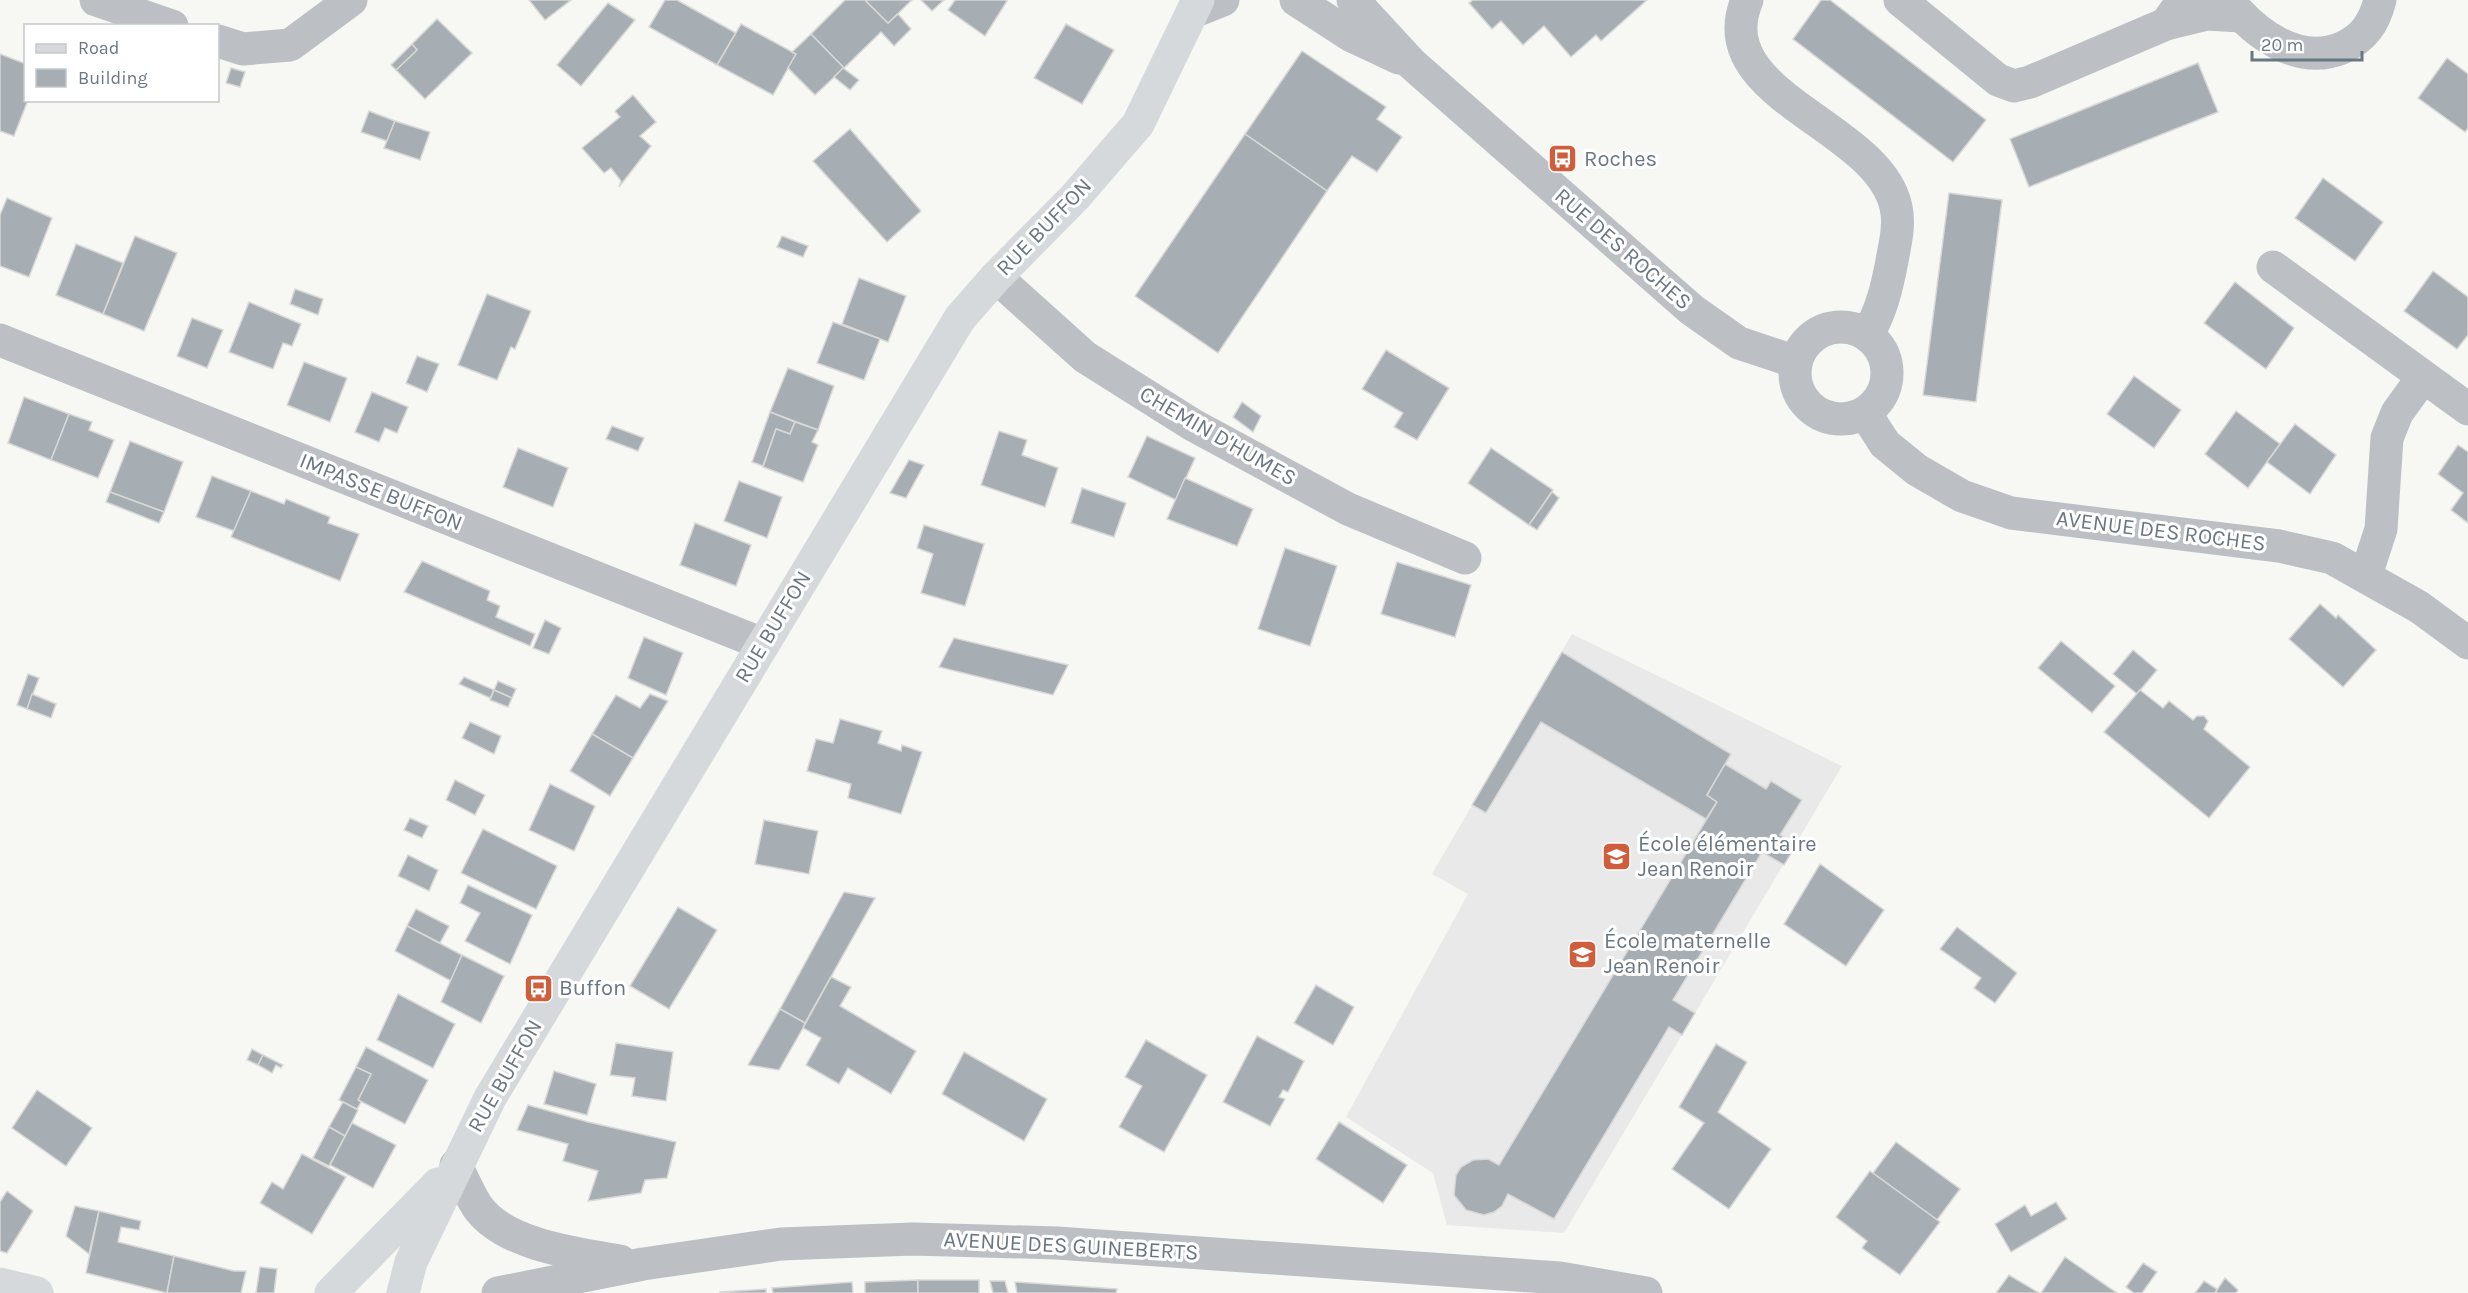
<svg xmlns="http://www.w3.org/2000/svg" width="2468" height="1293" font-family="Karla,sans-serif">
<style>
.built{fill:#e8e9e8}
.building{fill:#a6adb3;stroke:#d8d8d7;stroke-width:1.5}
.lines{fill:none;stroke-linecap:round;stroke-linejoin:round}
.minor{stroke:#bcc0c4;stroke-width:33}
.tertiary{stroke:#bcc0c4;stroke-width:33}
.secondary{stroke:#d5d9dc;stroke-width:33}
.labels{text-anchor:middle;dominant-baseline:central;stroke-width:6;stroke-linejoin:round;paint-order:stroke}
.poi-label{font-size:22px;fill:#697782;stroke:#fff;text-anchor:start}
.street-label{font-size:22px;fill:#697782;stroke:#fff}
</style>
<rect width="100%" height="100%" fill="#f7f7f4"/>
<polygon class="built" points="1572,634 1842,766 1564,1233 1447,1225 1433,1173 1346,1117 1468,894 1432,874"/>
<g class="building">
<polygon points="529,0 571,0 545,20"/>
<polygon points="665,0 677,0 736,33 717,65 649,27"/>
<polygon points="845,0 865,0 888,23 898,14 911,29 894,46 881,32 844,68 811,34"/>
<polygon points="865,0 912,0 888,23"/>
<polygon points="921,0 944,0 932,11"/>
<polygon points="955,0 1005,0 1007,1 985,36 948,10"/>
<polygon points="1473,0 1647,0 1601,41 1596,35 1571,57 1544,26 1523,45 1501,21 1492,29 1469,3"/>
<polygon points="1821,0 1830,0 1986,120 1953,162 1793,39"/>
<polygon points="608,3 635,20 581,86 557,65"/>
<polygon points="437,19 472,53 425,99 396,70 417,50 412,44"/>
<polygon points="741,24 796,54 773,95 717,65"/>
<polygon points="1066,24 1114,50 1082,104 1034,78"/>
<polygon points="811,34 844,68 815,95 788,68 796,54 792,52"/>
<polygon points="412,44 417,50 396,70 391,65"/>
<polygon points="1302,51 1386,107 1377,119 1402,137 1377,172 1352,156 1327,191 1245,134"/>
<polygon points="0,54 26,64 26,100 28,100 14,136 0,131"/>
<polygon points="2447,58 2468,74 2468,128 2465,132 2418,98"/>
<polygon points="2198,63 2218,112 2029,187 2010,139"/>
<polygon points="231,68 245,72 240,87 226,83"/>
<polygon points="843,68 859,80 850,90 834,77"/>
<polygon points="633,95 656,122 640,136 651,146 619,187 621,181 611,168 604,173 582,148 620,117 615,111"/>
<polygon points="369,111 395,121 387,141 361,132"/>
<polygon points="395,121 430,132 420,160 384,148"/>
<polygon points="850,129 921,211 887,242 813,161"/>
<polygon points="1245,134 1327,191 1218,353 1135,296"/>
<polygon points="2323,178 2383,222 2355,261 2295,218"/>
<polygon points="1949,193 2002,200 1976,402 1923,395"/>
<polygon points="7,198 52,218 29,277 0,266 0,215"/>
<polygon points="135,236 177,253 144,331 103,314"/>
<polygon points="782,236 808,246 803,257 777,247"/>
<polygon points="76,244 123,263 103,314 56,295"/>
<polygon points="2433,271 2468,297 2468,335 2457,349 2404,311"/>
<polygon points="859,278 906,296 888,342 842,324"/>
<polygon points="2235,282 2294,328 2266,369 2204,323"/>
<polygon points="295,289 323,299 318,315 290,304"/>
<polygon points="487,294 531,311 515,349 511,347 497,380 458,365"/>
<polygon points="249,302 301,324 292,346 283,343 273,369 229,352"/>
<polygon points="192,318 223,330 207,368 177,356"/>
<polygon points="833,322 880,339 864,380 817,363"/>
<polygon points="1386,350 1449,388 1417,440 1394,427 1403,413 1362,389"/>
<polygon points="417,356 439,364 427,392 406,383"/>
<polygon points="304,362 347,378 330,422 287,405"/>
<polygon points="788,368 834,386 818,430 770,412"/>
<polygon points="2134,376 2181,410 2154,448 2107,414"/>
<polygon points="372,392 408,407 397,433 385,428 379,442 355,432"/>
<polygon points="24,397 69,414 51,460 8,443"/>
<polygon points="1242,402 1261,416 1253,432 1233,417"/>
<polygon points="2236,411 2280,444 2248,488 2205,454"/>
<polygon points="770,412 795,422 790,434 776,429 763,466 752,462"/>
<polygon points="69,414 92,422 89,430 114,440 98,478 51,460"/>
<polygon points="795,422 818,430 812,442 818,445 803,482 763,467 776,429 790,434"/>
<polygon points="2295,424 2336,455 2310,494 2267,462"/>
<polygon points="612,426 644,438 638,451 606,439"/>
<polygon points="999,431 1027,440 1022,455 1058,468 1045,507 981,485"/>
<polygon points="1147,436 1195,458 1176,500 1128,477"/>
<polygon points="130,441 183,462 164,512 110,492"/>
<polygon points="2458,445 2468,452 2468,523 2451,510 2463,493 2438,474"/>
<polygon points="518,448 568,468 553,507 503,487"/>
<polygon points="1491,448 1553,490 1529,525 1468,483"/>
<polygon points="909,460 924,465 906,498 890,493"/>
<polygon points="212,476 251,491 234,531 196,517"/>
<polygon points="1185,478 1253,509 1237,546 1167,519"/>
<polygon points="739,481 782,497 767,538 724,521"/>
<polygon points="1082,488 1126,503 1114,537 1071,523"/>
<polygon points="251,491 284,504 286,499 330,517 328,523 359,534 340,581 231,537"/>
<polygon points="110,492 164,512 159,523 106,502"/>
<polygon points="1552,492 1559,498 1537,530 1529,525"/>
<polygon points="695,523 751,545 736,586 680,565"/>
<polygon points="924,525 984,544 965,606 921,593 933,554 917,548"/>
<polygon points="1285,548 1337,566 1310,646 1258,629"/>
<polygon points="422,561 490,591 487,600 500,606 496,617 535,634 530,646 404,592"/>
<polygon points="1397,562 1471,585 1455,637 1381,614"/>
<polygon points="2320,604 2336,618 2338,615 2376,650 2343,687 2289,639"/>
<polygon points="545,620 561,628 549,654 533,648"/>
<polygon points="644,637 683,653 666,695 628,678"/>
<polygon points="954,638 1068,665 1053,695 939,667"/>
<polygon points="2061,641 2115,686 2092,713 2038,668"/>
<polygon points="2133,650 2157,670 2137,694 2113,674"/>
<polygon points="1562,652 1731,754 1707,795 1717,802 1706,819 1541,722 1486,813 1472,805"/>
<polygon points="28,674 39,678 27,709 17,705"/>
<polygon points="464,677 494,690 490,698 459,684"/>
<polygon points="498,681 516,689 512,698 494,690"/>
<polygon points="494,690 512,698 508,707 490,700"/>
<polygon points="2140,690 2163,708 2169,701 2193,720 2197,716 2204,716 2208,721 2204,729 2250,767 2209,818 2104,732"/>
<polygon points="32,694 56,704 51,718 27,709"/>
<polygon points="650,694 668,701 633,758 592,734 616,695 640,708"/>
<polygon points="840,719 882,731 878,743 901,751 902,745 922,752 901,814 848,798 851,784 807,771 816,739 833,743"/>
<polygon points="470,722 501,736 494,754 462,738"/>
<polygon points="592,734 633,758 610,796 570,771"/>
<polygon points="1725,764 1766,789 1771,781 1802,800 1780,835 1797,844 1784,865 1762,852 1673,1000 1695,1013 1682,1035 1669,1027 1554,1219 1508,1194 1502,1206 1494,1212 1484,1215 1466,1210 1454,1195 1456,1175 1461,1167 1473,1160 1488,1159 1499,1165 1717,802 1707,795"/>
<polygon points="455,780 485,795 475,815 446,800"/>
<polygon points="550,784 595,806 574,851 529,830"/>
<polygon points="410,818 428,826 422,838 404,830"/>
<polygon points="764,820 818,831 809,874 755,864"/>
<polygon points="483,829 557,866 536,909 461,873"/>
<polygon points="408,855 438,870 429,891 398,876"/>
<polygon points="1820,864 1884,910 1846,966 1784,924"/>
<polygon points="468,885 532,915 510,964 465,941 480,913 460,903"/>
<polygon points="844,892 875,898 805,1023 780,1009"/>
<polygon points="678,907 717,930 669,1009 630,986"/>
<polygon points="416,909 449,926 440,943 407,926"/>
<polygon points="407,926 462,955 451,981 395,951"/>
<polygon points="1957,927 2017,973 1995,1003 1974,988 1981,978 1940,949"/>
<polygon points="462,955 504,976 481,1023 441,1002"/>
<polygon points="831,977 851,987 840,1006 916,1051 891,1094 848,1068 839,1084 806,1065 821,1038 803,1028"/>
<polygon points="1316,985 1354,1007 1333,1045 1294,1023"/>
<polygon points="398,994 455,1024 433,1068 377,1040"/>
<polygon points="780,1009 805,1023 803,1028 779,1070 748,1065"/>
<polygon points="1257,1036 1304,1061 1288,1092 1283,1090 1279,1097 1285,1099 1270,1126 1223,1102"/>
<polygon points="1146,1040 1207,1075 1164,1152 1119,1127 1142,1086 1125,1077"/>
<polygon points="616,1043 673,1052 666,1101 632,1096 635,1078 610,1075"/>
<polygon points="1716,1044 1747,1062 1718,1112 1771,1149 1729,1209 1672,1169 1704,1123 1679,1107"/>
<polygon points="366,1047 428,1080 405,1124 358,1100 371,1074 356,1067"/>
<polygon points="252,1049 263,1055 258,1065 247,1060"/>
<polygon points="964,1052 1047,1099 1024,1141 942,1094"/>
<polygon points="263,1055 283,1065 281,1068 276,1065 272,1073 258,1065"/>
<polygon points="356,1067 371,1074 358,1100 361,1102 357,1109 339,1100"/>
<polygon points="554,1071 596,1084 587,1115 544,1104"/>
<polygon points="37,1090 92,1128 66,1166 12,1128"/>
<polygon points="343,1102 358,1110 345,1136 329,1127"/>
<polygon points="528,1105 588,1122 676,1142 667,1178 645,1180 641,1193 588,1201 598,1171 563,1161 568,1144 517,1130"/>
<polygon points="1339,1122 1407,1165 1383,1203 1316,1159"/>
<polygon points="352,1123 396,1145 373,1188 330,1165"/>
<polygon points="329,1127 345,1136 329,1166 313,1158"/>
<polygon points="1896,1142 1960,1189 1937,1220 1873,1173"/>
<polygon points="302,1154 346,1177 312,1234 260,1203 272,1182 283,1189"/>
<polygon points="1870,1171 1940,1222 1900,1275 1862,1248 1867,1241 1836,1217"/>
<polygon points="7,1191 33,1211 7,1253 0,1251 0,1202"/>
<polygon points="2056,1202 2067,1219 2011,1252 1995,1224 2025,1205 2031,1216"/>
<polygon points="75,1206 99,1211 89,1254 66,1236"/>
<polygon points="99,1211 141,1221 139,1230 121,1227 118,1242 174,1256 167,1293 86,1273"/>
<polygon points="174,1256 234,1271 246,1271 241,1293 167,1293"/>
<polygon points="2065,1257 2117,1293 2041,1293"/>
<polygon points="2143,1263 2157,1272 2142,1293 2134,1293 2126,1287"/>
<polygon points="260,1267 277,1269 274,1293 256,1293"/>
<polygon points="2009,1275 2039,1293 1996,1293"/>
<polygon points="2225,1278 2238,1290 2236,1293 2215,1293"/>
<polygon points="918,1280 918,1293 865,1293 865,1282"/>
<rect x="918" y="1280" width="61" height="13"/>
<polygon points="990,1281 1005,1281 1008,1293 993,1293"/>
<polygon points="2204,1281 2217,1289 2215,1293 2195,1293"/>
<polygon points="852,1282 853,1293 773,1293 772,1288"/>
<polygon points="1015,1282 1117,1289 1116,1293 1017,1293"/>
<polygon points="766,1289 766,1293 720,1293 720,1292"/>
</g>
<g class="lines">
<g class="minor">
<polyline points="96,0 172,26"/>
<polyline points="1296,0 1350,35 1399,58"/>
<polyline points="1353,0 1412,64 1692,310 1739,343 1796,362"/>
<path d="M1747,0C1707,97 1878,124 1896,207C1900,225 1895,244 1892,261C1887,287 1881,313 1867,335"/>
<polyline points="1900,0 1998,80 2014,86 2030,82 2166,24 2183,0"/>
<path d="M2228,0C2255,34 2298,66 2342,48C2364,38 2374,23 2380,0"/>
<polyline points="1193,12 1223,0"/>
<polyline points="2166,24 2207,14 2241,16"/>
<polyline points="218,41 243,49 290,45 351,0"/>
<polyline points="2273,267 2468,409"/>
<polyline points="996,277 1085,357 1193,425 1348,509 1465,558"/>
<circle cx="1841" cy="373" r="46"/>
<polyline points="0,340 763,644"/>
<polyline points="1865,413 1885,444 1917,470 1962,496 2011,513 2279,546 2332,558 2419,607 2468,643"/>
<polyline points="2366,575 2381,529 2387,438 2397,413 2423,377"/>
</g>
<g class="tertiary">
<path d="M456,1165C463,1179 469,1194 477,1206C503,1245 578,1254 620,1261"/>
<polyline points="498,1293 643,1264 781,1244 913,1239 1057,1243 1560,1278 1646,1293"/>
</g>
<g class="secondary">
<polyline points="0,1284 37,1293"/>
<polyline points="331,1293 438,1184"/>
<polyline points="403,1293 411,1262 490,1098 960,318 996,277 1075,197 1138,124 1198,0"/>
</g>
</g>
<defs>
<symbol id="bus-square" viewBox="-11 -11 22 22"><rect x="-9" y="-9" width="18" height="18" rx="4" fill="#cf5f3c" stroke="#fff"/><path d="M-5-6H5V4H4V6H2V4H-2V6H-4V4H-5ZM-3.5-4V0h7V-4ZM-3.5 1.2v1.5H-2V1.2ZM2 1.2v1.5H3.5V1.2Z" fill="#fff"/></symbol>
<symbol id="school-square" viewBox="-11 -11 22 22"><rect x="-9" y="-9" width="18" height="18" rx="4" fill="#cf5f3c" stroke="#fff"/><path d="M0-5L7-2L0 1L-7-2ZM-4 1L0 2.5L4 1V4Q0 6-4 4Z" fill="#fff"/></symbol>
</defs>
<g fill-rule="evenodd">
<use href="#bus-square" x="1546" y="142" width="33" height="33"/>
<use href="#school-square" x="1600" y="840" width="33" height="33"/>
<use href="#school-square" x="1566" y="938" width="33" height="33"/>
<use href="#bus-square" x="522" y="972" width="33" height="33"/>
</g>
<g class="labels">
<g class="poi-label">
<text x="1584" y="159">Roches</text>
<text x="1638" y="844">École élémentaire<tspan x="1638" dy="25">Jean Renoir</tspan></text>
<text x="1604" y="941">École maternelle<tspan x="1604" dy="25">Jean Renoir</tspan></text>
<text x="559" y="988">Buffon</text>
</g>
<g class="street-label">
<text transform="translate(1044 227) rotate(-46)">RUE BUFFON</text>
<text transform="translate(1623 249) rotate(41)">RUE DES ROCHES</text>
<text transform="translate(1218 436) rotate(30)">CHEMIN D'HUMES</text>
<text transform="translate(381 492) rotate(22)">IMPASSE BUFFON</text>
<text transform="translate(2161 531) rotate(7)">AVENUE DES ROCHES</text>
<text transform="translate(773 627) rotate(-59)">RUE BUFFON</text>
<text transform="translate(505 1076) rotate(-60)">RUE BUFFON</text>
<text transform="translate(1071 1246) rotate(3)">AVENUE DES GUINEBERTS</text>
</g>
</g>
<rect x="24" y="24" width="195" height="78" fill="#ffffff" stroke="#c3c9cd" stroke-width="1.5"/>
<rect x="36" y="44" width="30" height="9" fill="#d5d9dc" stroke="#c3c9cd" stroke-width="1.5"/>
<text x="78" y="54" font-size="18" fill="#697782">Road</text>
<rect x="36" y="69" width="30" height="18" fill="#a6adb3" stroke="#c3c9cd" stroke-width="1.5"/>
<text x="78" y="84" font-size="18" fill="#697782">Building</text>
<path d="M2252 51v9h110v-9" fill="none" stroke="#697782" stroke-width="3"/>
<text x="2261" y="51" font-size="18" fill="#697782" stroke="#ffffff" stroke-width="4.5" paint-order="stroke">20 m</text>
</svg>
